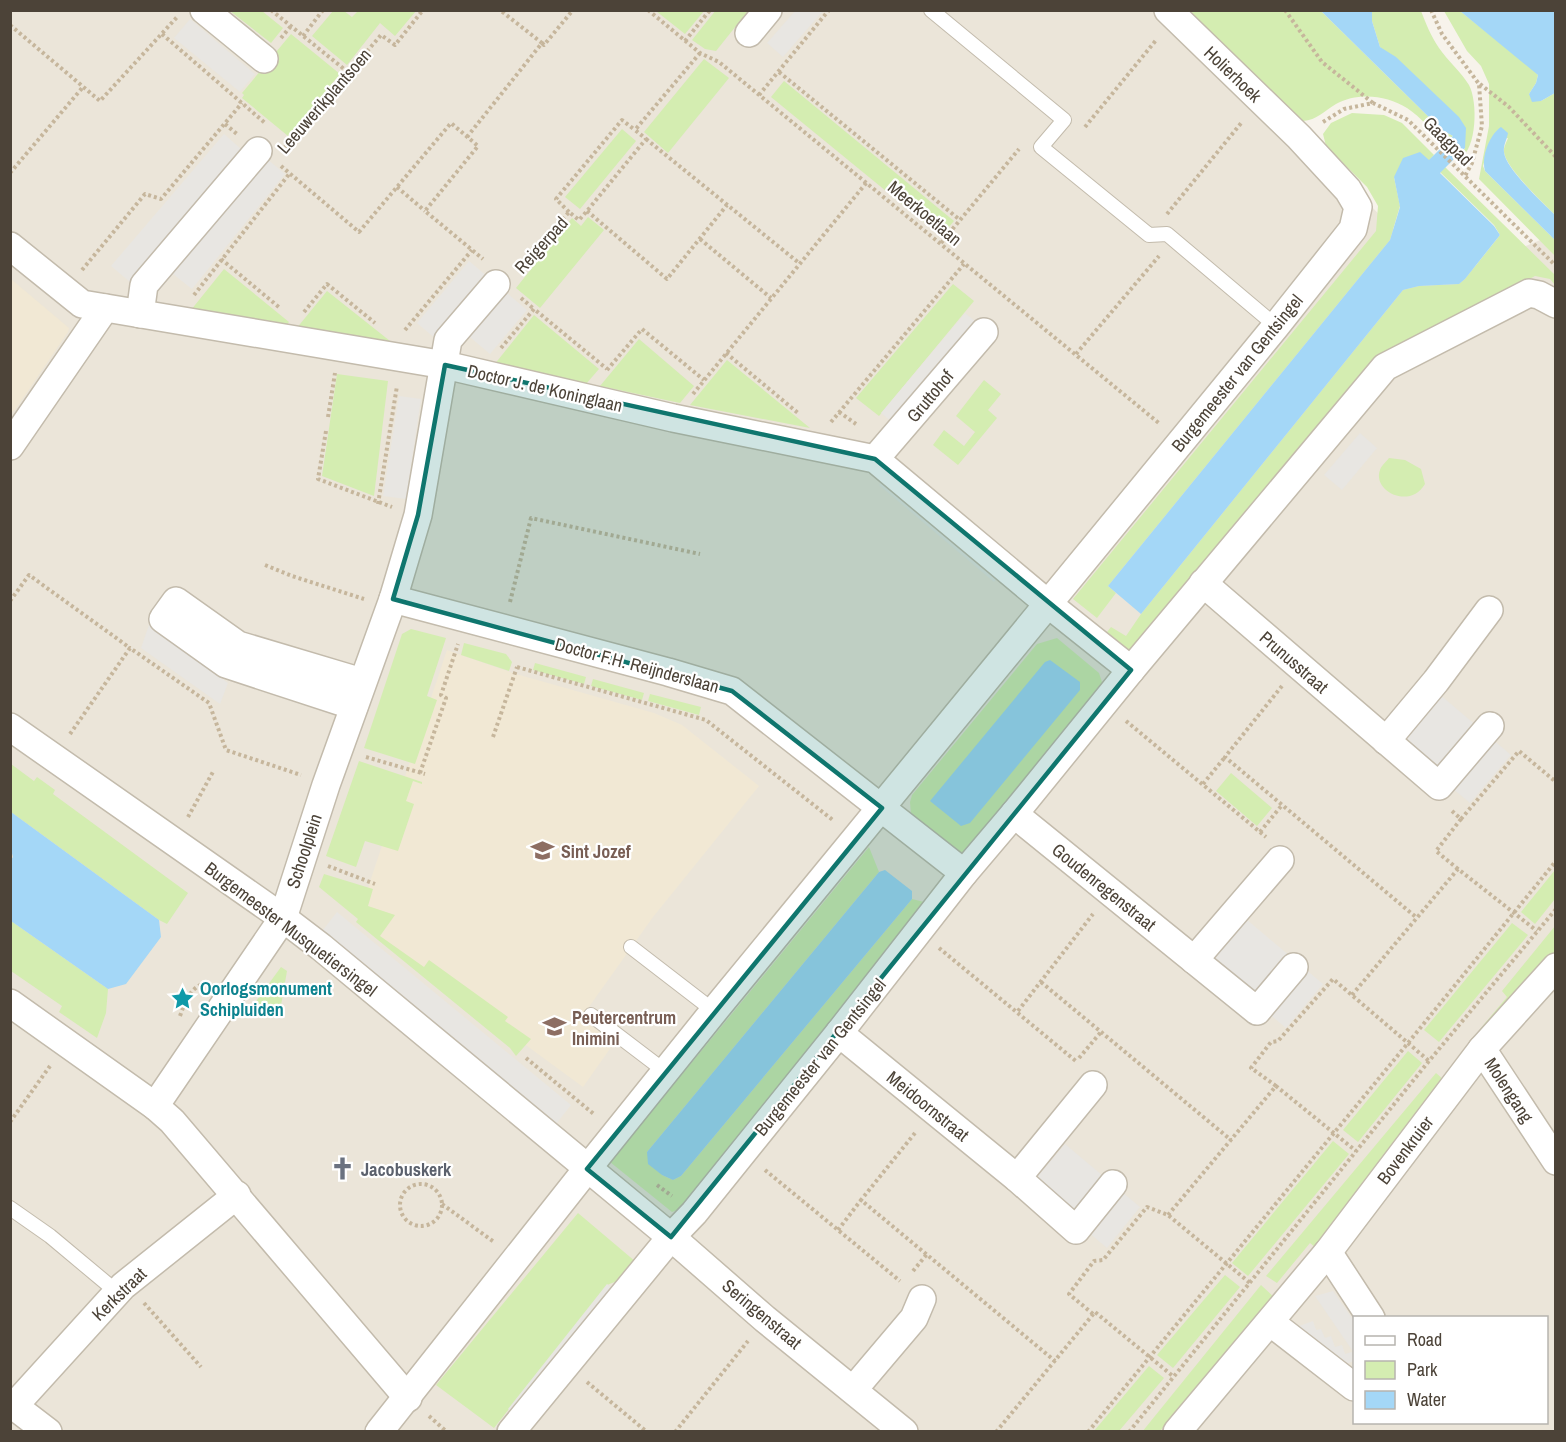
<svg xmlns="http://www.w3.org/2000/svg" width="1566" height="1442" font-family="'Archivo Narrow',sans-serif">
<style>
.residential{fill:#ebe5d9;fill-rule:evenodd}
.education{fill:#f1e8d4}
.green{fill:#d4edb1}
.parking{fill:#e8e6e2}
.water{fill:#a4d7f7}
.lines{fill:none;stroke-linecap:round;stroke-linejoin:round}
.service-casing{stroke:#c3bbac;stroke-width:16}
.minor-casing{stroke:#c3bbac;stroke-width:30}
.path{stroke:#c6b69c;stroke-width:4;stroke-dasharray:3 3;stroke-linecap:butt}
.service{stroke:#fff;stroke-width:14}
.minor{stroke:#fff;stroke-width:27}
.marked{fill:#0f766e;fill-opacity:0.2;stroke:#0f766e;stroke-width:4.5;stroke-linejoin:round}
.labels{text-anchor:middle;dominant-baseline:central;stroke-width:4.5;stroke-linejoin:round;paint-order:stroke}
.street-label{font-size:18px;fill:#4c4338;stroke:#fff}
.education-label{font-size:18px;font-weight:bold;fill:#785e54;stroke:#fff;text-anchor:start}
.culture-label{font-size:18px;font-weight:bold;fill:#0d838f;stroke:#fff;text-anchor:start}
.worship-label{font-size:18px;font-weight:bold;fill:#5b616d;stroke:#fff;text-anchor:start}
</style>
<rect width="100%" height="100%" fill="#f7f3eb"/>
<path class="residential" d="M10,11H1178L1444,280L1555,234V1431H11ZM1354,1318H1546V1422H1354Z"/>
<g class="education">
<polygon points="11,279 69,328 68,332 15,410 11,413"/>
<polygon points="447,650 516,674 654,713 682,725 759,786 653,917 581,1018 614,1043 583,1087 357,921"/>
</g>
<g class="green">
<polygon points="716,10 748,11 716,51 705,49 692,40"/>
<polygon points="230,11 262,11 283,28 271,43"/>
<polygon points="333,11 344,11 352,17 358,11 416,11 395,36 380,23 347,65 312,36"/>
<polygon points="656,11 704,11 685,34"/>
<path d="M1189,11H1321L1442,130L1453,136L1444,144C1433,132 1421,117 1407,108C1387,95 1357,92 1336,104C1324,111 1317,120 1303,121Z"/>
<path d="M1372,11H1421C1426,24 1431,36 1439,48C1448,61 1461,72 1469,85C1478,102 1477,148 1460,159L1456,157L1465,148L1380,47L1372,21Z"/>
<path d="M1444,11H1460L1535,71L1538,75L1536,83L1529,94L1541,101L1555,93V215C1544,204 1505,167 1504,152C1503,148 1507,141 1508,138L1490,141L1483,166L1485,171L1555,240V256L1479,179L1489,126V84L1481,66L1467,51Z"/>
<polygon points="291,34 340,74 288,136 242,98 244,95 242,93"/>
<polygon points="704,59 729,78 668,153 644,132"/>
<polygon points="784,81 954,221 941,236 771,97"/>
<polygon points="1352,113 1384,115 1402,123 1434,155 1429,161 1394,177 1400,206 1390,240 1108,586 1116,593 1097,618 1073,599 1376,231 1378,206 1367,187 1326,146 1323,134 1331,123"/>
<polygon points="622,129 636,141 580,209 565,197"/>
<polygon points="1445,167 1555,275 1555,285 1550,279 1535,276 1373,361 1130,651 1107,632 1111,627 1126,636 1141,614 1403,290 1419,286 1459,284 1465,279 1500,235 1494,225 1440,172"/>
<polygon points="588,217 604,230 540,308 516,288 572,218 581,226"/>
<polygon points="224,269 289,322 286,326 191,310"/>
<polygon points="953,284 974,301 879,416 856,398"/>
<polygon points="327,291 390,341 387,345 296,329"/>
<polygon points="534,315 599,369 586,384 494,365"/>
<polygon points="639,339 694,386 680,403 600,386"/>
<polygon points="727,360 810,428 690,405"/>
<polygon points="337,374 388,381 374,496 322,476"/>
<polygon points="984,380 1001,394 988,410 997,418 958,465 933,445 944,430 964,446 975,432 956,416"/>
<path d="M1389,458L1405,460L1421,469L1425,484C1410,510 1372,491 1380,470C1381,466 1386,462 1389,458Z"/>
<polygon points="411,629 446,638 427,696 437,700 415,764 364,748 402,634"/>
<polygon points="1057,638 1099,673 1102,682 1099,697 965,854 955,852 911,815 910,802 912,795 1037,644"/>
<polygon points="464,643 506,654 512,662 509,671 461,655"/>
<polygon points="535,663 586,677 584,684 533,670"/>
<polygon points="593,679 644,693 642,700 591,686"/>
<polygon points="650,694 701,707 699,715 648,701"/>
<polygon points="359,761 422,782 422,784 413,781 406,801 414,804 398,851 365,841 356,867 326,856"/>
<polygon points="11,764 34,781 37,777 55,790 53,794 188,893 167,924 159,920 11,812"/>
<polygon points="1231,773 1272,808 1257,826 1216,791"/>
<polygon points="869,847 879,872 647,1152 662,1175 673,1180 681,1176 912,899 928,903 678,1210 672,1212 610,1162"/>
<polygon points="1555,870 1555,899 1535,924 1521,912"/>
<polygon points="324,874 373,889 368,906 395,915 380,936 424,967 429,960 508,1017 505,1021 531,1039 516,1056 510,1048 356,922 358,919 319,887"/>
<polygon points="11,921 108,989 106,1013 97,1038 59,1012 62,1006 11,971"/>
<polygon points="1512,923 1528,935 1439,1042 1424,1030"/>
<polygon points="1555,926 1555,953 1484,1033 1480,1029 1507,997 1502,991"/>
<polygon points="281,967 287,971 280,1011 254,1004"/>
<polygon points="1408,1051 1422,1063 1358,1142 1343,1130"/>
<polygon points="1436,1073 1444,1080 1316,1248 1310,1243 1277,1283 1266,1276"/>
<polygon points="1333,1141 1349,1154 1248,1276 1232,1263"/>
<polygon points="578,1213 636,1262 620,1280 607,1285 494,1428 436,1385"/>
<polygon points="1225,1275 1240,1287 1173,1368 1157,1355"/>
<polygon points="1261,1285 1277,1300 1160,1431 1142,1432"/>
<polygon points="1149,1366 1164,1378 1119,1431 1094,1431"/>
</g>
<g class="parking">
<polygon points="795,11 823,11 783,57 767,43"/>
<polygon points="190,19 255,74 240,92 174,38"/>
<polygon points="224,134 241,149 247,142 285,174 192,289 173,274 160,290 130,282 111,266"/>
<polygon points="469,261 527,310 490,354 464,332 449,350 417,323"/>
<polygon points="965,313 981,326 897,426 881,413"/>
<polygon points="399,396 421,399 406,499 383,496"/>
<polygon points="1360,433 1377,448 1342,490 1324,475"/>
<polygon points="885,479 999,576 994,582 879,485"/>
<polygon points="149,625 228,683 220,704 141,648"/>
<polygon points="1438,693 1511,755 1470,803 1397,742"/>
<polygon points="337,912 571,1105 556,1124 323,930"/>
<polygon points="1246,919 1323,984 1286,1028 1209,963"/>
<polygon points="1065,1144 1140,1207 1107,1248 1031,1184"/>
<polygon points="607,1284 614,1290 515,1414 508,1409"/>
<polygon points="1333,1291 1354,1321 1354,1353 1315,1296"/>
<polygon points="1313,1321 1316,1330 1321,1329 1325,1338 1331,1336 1335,1347 1342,1345 1345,1354 1352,1352 1354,1361 1337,1367 1294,1328"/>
</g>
<g class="water">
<polygon points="1321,11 1372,11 1372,21 1380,47 1396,57 1459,117 1466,128 1465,148 1440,173 1494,226 1500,235 1465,279 1459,284 1419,286 1403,290 1141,614 1108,586 1390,240 1400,207 1394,177 1403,158 1420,152 1429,160 1453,136 1442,130"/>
<polygon points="1460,11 1555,11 1555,93 1541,101 1532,102 1529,94 1536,83 1538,75"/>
<path d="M1501,127L1508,133C1507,139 1503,146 1504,152C1505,168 1544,204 1555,215V240L1485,171C1481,158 1489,135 1501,127Z"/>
<polygon points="1050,660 1080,682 1080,690 970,823 961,826 930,801 1045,662"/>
<polygon points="11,812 159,920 161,937 126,984 108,989 11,921 10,861 13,857 11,850"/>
<polygon points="885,870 912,891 912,899 681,1176 673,1180 662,1175 648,1164 647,1152 879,872"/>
</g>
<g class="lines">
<defs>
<g id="service">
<polyline points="931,10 1064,120 1041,147 1149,235 1167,234 1276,326"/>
<polyline points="631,947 714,1011"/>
<polyline points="591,1015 666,1072"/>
<polyline points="10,1208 50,1236 117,1292"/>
</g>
<g id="minor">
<polyline points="204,10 264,59"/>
<polyline points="749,33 768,10"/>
<polyline points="10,246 82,304 445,365 673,418 875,459 1047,603 1131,670"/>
<polyline points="140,314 144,285 258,151"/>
<polyline points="10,446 105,308"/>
<polyline points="875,459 984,332"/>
<polyline points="1203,583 1439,786 1490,726"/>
<polyline points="393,599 668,672 732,691 964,873"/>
<polyline points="354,706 226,664 163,619 176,601 238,645 362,682"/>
<polyline points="10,727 283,918 321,947 671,1237 765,1319 904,1432"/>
<polyline points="1386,741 1436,681 1489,610"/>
<polyline points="1014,814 1257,1011 1294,967"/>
<polyline points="1194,960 1280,860"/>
<polyline points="10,1003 155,1106 172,1121 408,1398"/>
<polyline points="839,1033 1017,1178 1076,1230 1113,1184"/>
<polyline points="1482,1049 1556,1161"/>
<polyline points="155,1106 283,918 326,785 393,599 418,515 448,340 496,284"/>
<polyline points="1017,1178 1093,1085"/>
<polyline points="1328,1252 1371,1318"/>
<polyline points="1270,1322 1354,1387"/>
<polyline points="853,1390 914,1318 922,1299"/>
<polyline points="48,1432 14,1406 123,1286 237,1195"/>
<polyline points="379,1432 587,1169 714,1011 1276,326 1353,229 1358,207 1348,190 1299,137 1168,10"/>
<polyline points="511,1432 671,1237 694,1213 839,1033 964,873 1014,814 1131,670 1385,367 1529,293 1539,295 1556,304"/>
<polyline points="1177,1432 1328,1252 1482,1049 1556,967"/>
</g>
</defs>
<use href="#service" class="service-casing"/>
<use href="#minor" class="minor-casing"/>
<g class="path">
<polyline points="271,10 349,73"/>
<polyline points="648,10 700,53 719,62 1160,424"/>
<polyline points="1285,10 1322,62 1373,103"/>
<polyline points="1431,10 1442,34 1479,84 1482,126 1472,163 1465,176"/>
<polyline points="10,25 100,101 178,16"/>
<polyline points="162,34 265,123"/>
<polyline points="303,36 323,10"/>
<polyline points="281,38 291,26"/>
<polyline points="685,41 710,10"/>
<polyline points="542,43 544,45 573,10"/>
<polyline points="779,72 960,220"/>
<polyline points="1480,84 1509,107 1556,157"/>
<polyline points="759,95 829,10"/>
<polyline points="1323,122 1344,109 1373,103 1408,120 1556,266"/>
<polyline points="225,124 237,134"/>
<polyline points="1085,127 1157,39"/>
<polyline points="467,137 542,43 500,10"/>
<polyline points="646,139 799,263"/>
<polyline points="285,147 381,35 395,45 423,10"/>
<polyline points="281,166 359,232 451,123 478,146 425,211 483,259"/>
<polyline points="10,173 83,87"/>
<polyline points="397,187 425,211"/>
<polyline points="587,211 667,279 727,205"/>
<polyline points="569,212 556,199 622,120 635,130"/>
<polyline points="1167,214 1242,122"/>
<polyline points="700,239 771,298"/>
<polyline points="941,243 1019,149"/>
<polyline points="221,259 280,308"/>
<polyline points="519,269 569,212 579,220 587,211 646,139 635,130 700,53"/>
<polyline points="82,270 145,194 161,199 242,103"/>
<polyline points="194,295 290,173"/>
<polyline points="521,298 534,309"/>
<polyline points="304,312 327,284 375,323"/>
<polyline points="405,330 472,250"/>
<polyline points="501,348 534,309 607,369"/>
<polyline points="726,353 798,413"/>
<polyline points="1076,354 1159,256"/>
<polyline points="607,370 642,329 704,380"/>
<polyline points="693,394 867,182"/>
<polyline points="839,412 856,424"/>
<polyline points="328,417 335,373"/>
<polyline points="831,422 964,264"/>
<polyline points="326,431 318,479 392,507"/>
<polyline points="378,504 397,386"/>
<polyline points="265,565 292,576 364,599"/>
<polyline points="10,601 29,575 130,648"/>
<polyline points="510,602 531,518 700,554"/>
<polyline points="517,667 706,720 834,821"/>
<polyline points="1282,686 1225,757 1417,918"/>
<polyline points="1126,721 1266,837"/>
<polyline points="70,734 130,648 209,703 226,750 301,775"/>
<polyline points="493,737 517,667"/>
<polyline points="366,757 425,774"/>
<polyline points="420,773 446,698 441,695 458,644"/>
<polyline points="1203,784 1225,757"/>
<polyline points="1452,811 1461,819 1519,751 1556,782"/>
<polyline points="188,817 214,770"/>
<polyline points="1260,832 1282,805"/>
<polyline points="328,866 375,884"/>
<polyline points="1458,869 1436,851 1461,819"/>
<polyline points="939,948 1077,1062"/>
<polyline points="1041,982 1231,1140"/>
<polyline points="1352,995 1458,869 1537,931"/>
<polyline points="1018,1011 1093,914"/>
<path d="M180,1016C185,1002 189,990 202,984"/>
<polyline points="526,1058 595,1115"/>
<polyline points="1079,1058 1101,1032"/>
<polyline points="1276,1086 1251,1068 1271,1042 1278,1041 1333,979 1429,1061"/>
<polyline points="10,1122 50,1066"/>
<polyline points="915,1133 861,1200 1055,1361"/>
<polyline points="765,1170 900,1281"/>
<circle cx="421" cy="1205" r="21"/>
<polyline points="657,1185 672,1196"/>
<polyline points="442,1204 494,1242"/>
<polyline points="1168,1215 1276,1086 1356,1151"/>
<polyline points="838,1230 861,1200"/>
<polyline points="913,1271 927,1254"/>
<polyline points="144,1303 201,1367"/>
<polyline points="1093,1314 1069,1294 1094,1261 1103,1260 1147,1207 1168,1215 1250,1283"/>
<polyline points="587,1382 647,1432"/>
<polyline points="429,1416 447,1432"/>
<polyline points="675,1432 748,1341"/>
<polyline points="996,1432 1095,1312 1174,1377"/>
<polyline points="1088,1432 1408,1043 1556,861"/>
<polyline points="1129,1432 1429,1061 1556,909"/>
</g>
<use href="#service" class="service"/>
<use href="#minor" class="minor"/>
</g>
<path class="marked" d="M445,365L875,459L1131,670L671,1237L587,1169L882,808L732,691L393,599L418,515Z"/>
<defs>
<symbol id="school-bare" viewBox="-9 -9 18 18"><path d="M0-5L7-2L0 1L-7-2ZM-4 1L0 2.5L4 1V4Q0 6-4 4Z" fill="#8d6e63" stroke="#fff" stroke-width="2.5" paint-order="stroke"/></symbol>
<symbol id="sight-bare" viewBox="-9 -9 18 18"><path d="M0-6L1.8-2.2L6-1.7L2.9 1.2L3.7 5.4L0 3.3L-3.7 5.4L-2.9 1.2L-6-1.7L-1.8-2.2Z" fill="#0f9aa8" stroke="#fff" stroke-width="2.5" paint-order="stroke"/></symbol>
<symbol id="church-bare" viewBox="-9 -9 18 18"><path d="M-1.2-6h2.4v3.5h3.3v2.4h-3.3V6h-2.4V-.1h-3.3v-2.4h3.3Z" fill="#6b7280" stroke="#fff" stroke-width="2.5" paint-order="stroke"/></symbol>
</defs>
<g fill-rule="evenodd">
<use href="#school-bare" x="526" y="834" width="33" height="33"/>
<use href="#sight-bare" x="166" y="982" width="33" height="33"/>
<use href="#school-bare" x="538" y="1010" width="33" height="33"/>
<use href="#church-bare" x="326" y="1152" width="33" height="33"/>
</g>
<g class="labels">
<g class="street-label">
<text transform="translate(1233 74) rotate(44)">Holierhoek</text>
<text transform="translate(324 101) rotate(-49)">Leeuwerikplantsoen</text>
<text transform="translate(1448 141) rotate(45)">Gaagpad</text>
<text transform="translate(925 213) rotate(40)">Meerkoetlaan</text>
<text transform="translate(541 245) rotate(-48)">Reigerpad</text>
<text transform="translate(1237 373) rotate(-51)">Burgemeester van Gentsingel</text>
<text transform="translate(545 388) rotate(13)">Doctor J. de Koninglaan</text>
<text transform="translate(930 396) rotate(-50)">Gruttohof</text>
<text transform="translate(1294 662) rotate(41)">Prunusstraat</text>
<text transform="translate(637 665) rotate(15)">Doctor F.H. Reijnderslaan</text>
<text transform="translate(304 851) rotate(-72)">Schoolplein</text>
<text transform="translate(1104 887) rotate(39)">Goudenregenstraat</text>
<text transform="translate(291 929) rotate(37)">Burgemeester Musquetiersingel</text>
<text transform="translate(820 1057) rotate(-51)">Burgemeester van Gentsingel</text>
<text transform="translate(1509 1090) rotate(57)">Molengang</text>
<text transform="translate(928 1106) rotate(39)">Meidoornstraat</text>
<text transform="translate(1405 1150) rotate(-53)">Bovenkruier</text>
<text transform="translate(119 1294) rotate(-44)">Kerkstraat</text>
<text transform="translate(762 1314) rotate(40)">Seringenstraat</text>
</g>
<g class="education-label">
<text x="561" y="851">Sint Jozef</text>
<text x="572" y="1017">Peutercentrum<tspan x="572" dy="21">Inimini</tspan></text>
</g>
<g class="culture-label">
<text x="200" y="988">Oorlogsmonument<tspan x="200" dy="21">Schipluiden</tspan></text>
</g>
<g class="worship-label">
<text x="361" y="1169">Jacobuskerk</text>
</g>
</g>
<rect width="1566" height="1442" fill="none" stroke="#4c4338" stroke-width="24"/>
<rect x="1353" y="1316" width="195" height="108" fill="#ffffff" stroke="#b7b4af" stroke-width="1.5"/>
<rect x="1365" y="1336" width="30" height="9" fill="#ffffff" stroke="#b7b4af" stroke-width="1.5"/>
<text x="1407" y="1346" font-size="18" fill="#4c4338">Road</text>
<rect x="1365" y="1361" width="30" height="18" fill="#d4edb1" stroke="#b7b4af" stroke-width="1.5"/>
<text x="1407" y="1376" font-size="18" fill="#4c4338">Park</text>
<rect x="1365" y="1391" width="30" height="18" fill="#a4d7f7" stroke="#b7b4af" stroke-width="1.5"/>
<text x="1407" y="1406" font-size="18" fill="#4c4338">Water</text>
</svg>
